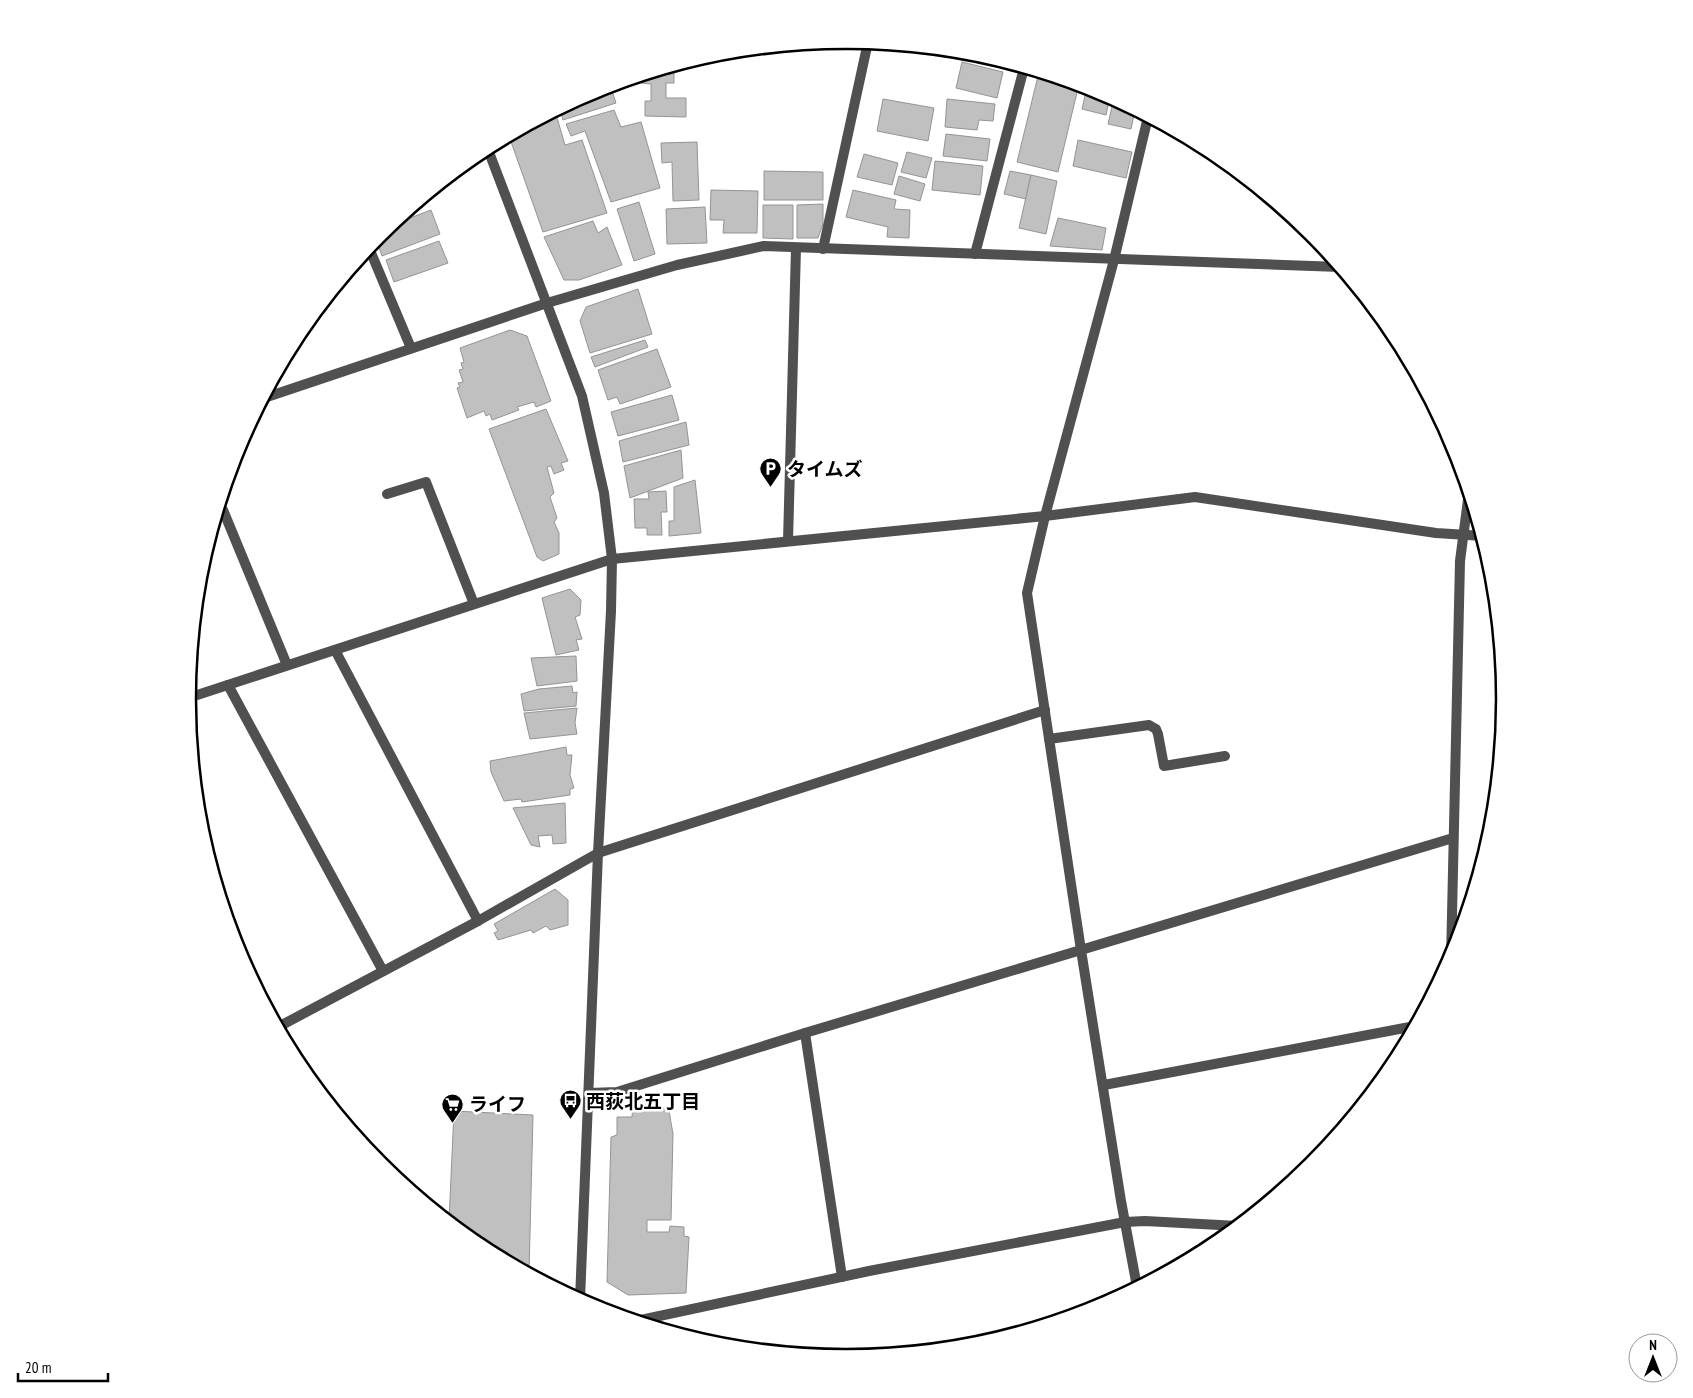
<svg xmlns="http://www.w3.org/2000/svg" width="1693" height="1398" font-family="'PT Sans Narrow','Noto Sans JP',sans-serif">
<style>
.building{fill:#c0c0c0;stroke:#949494}
.lines{fill:none;stroke-linecap:round;stroke-linejoin:round}
.service{stroke:#505050;stroke-width:10}
.minor{stroke:#505050;stroke-width:10}
.tertiary{stroke:#505050;stroke-width:10}
.labels{text-anchor:middle;dominant-baseline:central;stroke-width:5;stroke-linejoin:round;paint-order:stroke}
.poi-label{font-size:19px;font-weight:bold;fill:#000;stroke:#fff;text-anchor:start}
.rim{fill:none;stroke:#000;stroke-width:2.5}
</style>
<rect width="100%" height="100%" fill="#fff"/>
<g class="building">
<polygon points="847,40 853,41 851,47 829,42"/>
<polygon points="962,62 1003,72 997,98 956,88"/>
<polygon points="671,67 674,67 674,83 666,83 666,98 686,98 686,117 645,116 645,101 651,101 651,84 641,83 641,76"/>
<polygon points="1039,72 1079,84 1058,172 1017,162"/>
<polygon points="610,85 616,103 563,120 560,109 595,90"/>
<polygon points="1087,87 1110,96 1106,115 1082,109"/>
<polygon points="1114,98 1135,110 1131,129 1108,124"/>
<polygon points="883,99 934,108 928,141 877,131"/>
<polygon points="947,99 995,104 993,121 979,120 977,130 945,127"/>
<polygon points="614,110 621,127 641,122 660,188 611,202 585,131 571,136 566,124"/>
<polygon points="555,111 565,145 582,140 607,213 543,232 509,136"/>
<polygon points="946,134 990,139 987,161 943,156"/>
<polygon points="1078,140 1132,152 1126,178 1073,166"/>
<polygon points="697,142 699,200 673,201 672,162 662,163 661,143"/>
<polygon points="907,152 932,158 926,178 901,172"/>
<polygon points="864,154 898,163 892,185 857,177"/>
<polygon points="935,161 983,166 980,195 932,190"/>
<polygon points="764,171 823,172 823,200 764,200"/>
<polygon points="1010,171 1031,175 1026,199 1004,194"/>
<polygon points="1031,175 1057,181 1046,234 1019,228"/>
<polygon points="899,176 925,184 920,201 894,194"/>
<polygon points="711,190 758,191 757,233 723,233 724,220 710,220"/>
<polygon points="853,190 896,200 894,209 910,210 909,238 887,237 888,227 846,217"/>
<polygon points="421,200 423,207 404,214"/>
<polygon points="639,202 655,254 634,261 617,209"/>
<polygon points="823,204 823,224 818,238 797,238 797,205"/>
<polygon points="763,205 793,205 793,239 763,238"/>
<polygon points="705,207 707,243 667,244 666,209"/>
<polygon points="431,210 440,234 382,256 376,239 381,233 389,226"/>
<polygon points="1058,218 1106,228 1102,250 1050,246"/>
<polygon points="593,221 598,233 607,227 622,265 579,280 564,280 544,237"/>
<polygon points="439,241 448,263 394,282 386,260"/>
<polygon points="638,289 652,334 590,353 580,321 586,307"/>
<polygon points="510,330 527,336 551,401 536,407 534,402 517,407 519,410 492,420 490,414 486,416 484,411 467,418 457,388 460,387 458,383 463,382 459,370 463,369 461,363 464,362 460,348"/>
<polygon points="645,340 648,347 595,367 591,357"/>
<polygon points="657,349 671,387 620,404 617,397 608,400 598,370"/>
<polygon points="672,395 679,420 618,436 611,412"/>
<polygon points="546,409 568,461 561,463 564,470 554,474 551,466 547,467 554,493 550,497 557,518 554,522 559,533 559,554 543,561 537,557 489,429"/>
<polygon points="686,422 689,445 623,462 619,441"/>
<polygon points="681,450 683,478 630,498 624,466"/>
<polygon points="695,480 701,533 669,536 669,521 674,521 674,487"/>
<polygon points="666,491 667,512 661,512 662,535 647,535 647,528 635,528 634,499 649,499 648,492"/>
<polygon points="570,589 581,600 580,615 575,617 582,639 576,640 579,650 556,655 542,598"/>
<polygon points="576,656 577,681 537,686 531,658"/>
<polygon points="572,686 573,693 577,692 576,706 524,711 521,694 539,689"/>
<polygon points="577,708 575,723 577,734 530,739 524,713"/>
<polygon points="566,747 567,755 572,755 570,775 574,788 570,789 570,795 522,802 521,799 504,801 491,772 490,761"/>
<polygon points="565,803 566,843 553,844 552,835 538,836 540,847 531,845 513,808"/>
<polygon points="555,889 568,900 568,925 550,930 546,926 533,933 531,930 498,940 494,933 498,931 494,924"/>
<polygon points="633,1104 661,1106 669,1111 673,1134 671,1220 647,1220 647,1232 669,1232 670,1226 684,1227 684,1236 689,1237 686,1293 628,1295 607,1282 611,1137 617,1135 617,1117 632,1117"/>
<polygon points="454,1111 533,1115 529,1273 480,1247 449,1221"/>
</g>
<g class="lines">
<g class="service">
<polyline points="387,494 426,482 474,604"/>
<polyline points="223,510 287,665"/>
<polyline points="1049,739 1149,725 1156,729 1158,734 1164,766 1225,756"/>
</g>
<g class="minor">
<polyline points="369,248 411,348"/>
<polyline points="823,249 868,42"/>
<polyline points="975,254 1024,68"/>
<polyline points="264,398 547,303 677,265 764,246 1340,267"/>
<polyline points="788,541 796,248"/>
<polyline points="335,650 478,921"/>
<polyline points="228,685 383,971"/>
<polyline points="188,698 612,559 1045,516 1195,497 1436,533 1483,536"/>
<polyline points="1451,959 1460,561 1469,492"/>
<polyline points="278,1027 478,921 598,853 1045,710"/>
<polyline points="805,1033 842,1277"/>
<polyline points="1104,1085 1415,1026"/>
<polyline points="589,1093 617,1092 805,1033 1453,838"/>
<polyline points="1137,1287 1121,1201 1081,950 1027,593 1045,516 1114,260 1148,117"/>
</g>
<g class="tertiary">
<polyline points="487,147 582,396 604,493 612,559 611,611 598,853 580,1300"/>
<polyline points="636,1321 869,1271 1125,1222 1145,1221 1238,1226"/>
</g>
</g>
<defs>
<symbol id="parking-pin" viewBox="-11 -11 22 30"><path d="M0 17L-7.5 6A9.5 9.5 0 1 1 7.5 6Z" fill="#000" stroke="#fff"/><path d="M-3.5-5.5H1a3.5 3.5 0 0 1 0 7H-1V5.5H-3.5ZM-1-3.4V-.6H.8a1.4 1.4 0 0 0 0-2.8Z" fill="#fff"/></symbol>
<symbol id="bus-pin" viewBox="-11 -11 22 30"><path d="M0 17L-7.5 6A9.5 9.5 0 1 1 7.5 6Z" fill="#000" stroke="#fff"/><path d="M-5-6H5V4H4V6H2V4H-2V6H-4V4H-5ZM-3.5-4V0h7V-4ZM-3.5 1.2v1.5H-2V1.2ZM2 1.2v1.5H3.5V1.2Z" fill="#fff"/></symbol>
<symbol id="supermarket-pin" viewBox="-11 -11 22 30"><path d="M0 17L-7.5 6A9.5 9.5 0 1 1 7.5 6Z" fill="#000" stroke="#fff"/><path d="M-6-5.5h2.5l.6 2H6L4.5 2H-2.5L-4.4-4H-6ZM-1.5 3.2a1.3 1.3 0 1 0 .1 0ZM3 3.2a1.3 1.3 0 1 0 .1 0Z" fill="#fff"/></symbol>
</defs>
<g fill-rule="evenodd">
<use href="#parking-pin" x="758" y="456" width="25" height="34"/>
<use href="#bus-pin" x="558" y="1088" width="25" height="34"/>
<use href="#supermarket-pin" x="440" y="1092" width="25" height="34"/>
</g>
<g class="labels">
<g class="poi-label">
<text x="787" y="469">タイムズ</text>
<text x="586" y="1101">西荻北五丁目</text>
<text x="469" y="1104">ライフ</text>
</g>
</g>
<path d="M0 0H1693V1398H0ZM196 699a650 650 0 1 1 1300 0a650 650 0 1 1-1300 0Z" fill="#fff" fill-rule="evenodd"/>
<path class="rim" d="M196 699a650 650 0 1 1 1300 0a650 650 0 1 1-1300 0Z"/>
<g transform="translate(1653 1358)"><circle r="24" fill="#ffffff" stroke="#999999"/>
<path d="M0-4L9 19L0 12L-9 19Z" fill="#000000"/>
<text y="-8" font-size="14" font-weight="bold" text-anchor="middle" fill="#000000">N</text>
</g>
<path d="M18 1373v8h90v-8" fill="none" stroke="#000000" stroke-width="2.5"/>
<text x="25" y="1373" font-size="15" fill="#000000" stroke="#ffffff" stroke-width="4" paint-order="stroke">20 m</text>
</svg>
